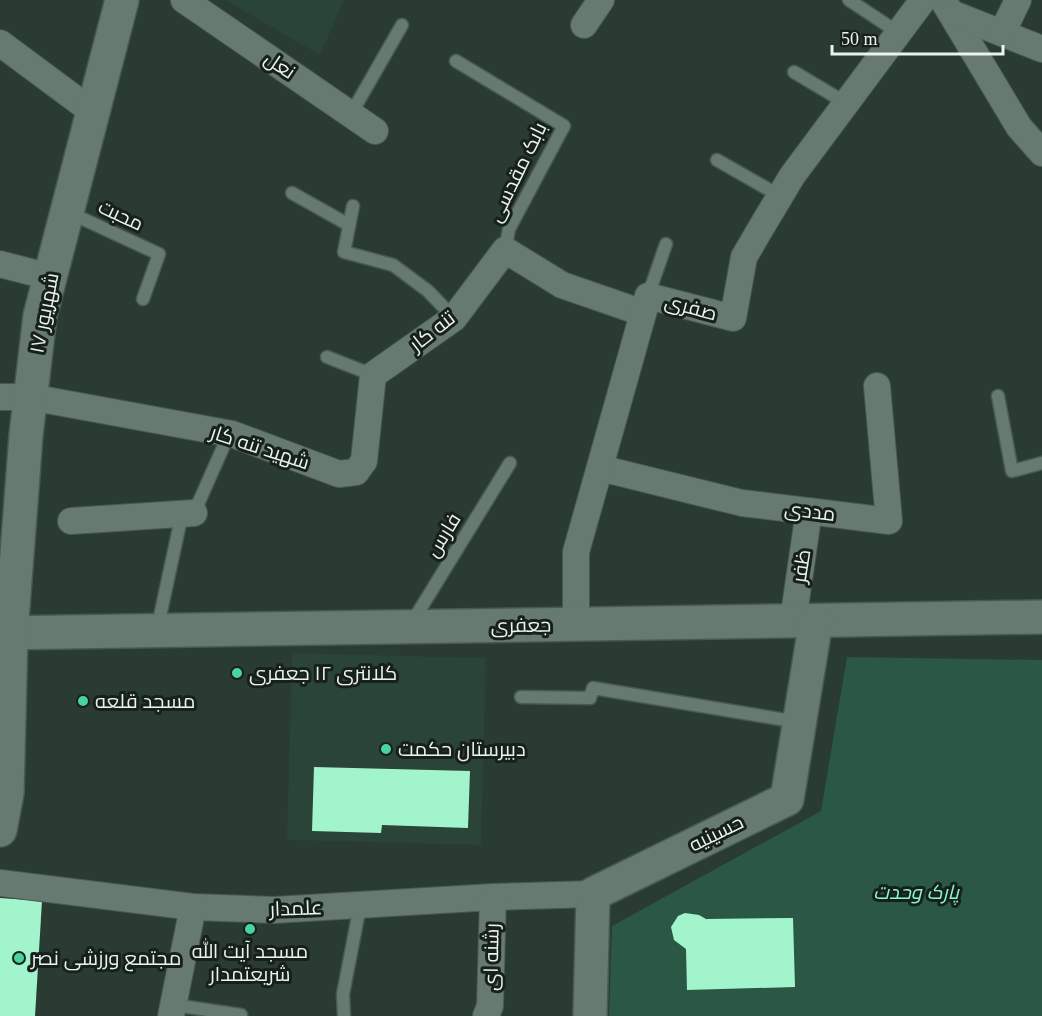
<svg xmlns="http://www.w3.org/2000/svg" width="1042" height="1016" font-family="'Times New Roman',Cairo,serif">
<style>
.built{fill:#2a4437}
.green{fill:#2a5844}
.building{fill:#a2f4cd}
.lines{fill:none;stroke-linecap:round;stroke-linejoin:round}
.lane-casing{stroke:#485951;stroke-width:15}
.street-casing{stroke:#485951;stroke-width:28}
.secondary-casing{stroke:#485951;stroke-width:36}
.lane{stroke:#667a70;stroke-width:12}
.street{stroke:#667a70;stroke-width:26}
.secondary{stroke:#667a70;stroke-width:33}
.poi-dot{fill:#48d49d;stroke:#18201c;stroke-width:2}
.labels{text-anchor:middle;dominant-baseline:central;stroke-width:6;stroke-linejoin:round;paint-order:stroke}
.street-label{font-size:20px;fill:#e9f4ee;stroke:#18201c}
.poi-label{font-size:20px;fill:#e9f4ee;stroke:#18201c;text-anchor:start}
.park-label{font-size:20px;font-style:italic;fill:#88fac7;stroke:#18201c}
</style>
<rect width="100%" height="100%" fill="#293b32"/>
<g class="built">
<polygon points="225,0 344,0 320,55"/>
<polygon points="292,653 486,658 481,845 287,840"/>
</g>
<polygon class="green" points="847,657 1042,660 1042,1016 609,1016 612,926 821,811"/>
<g class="building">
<polygon points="314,767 470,771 468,828 382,825 381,833 312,831"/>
<polygon points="0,898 42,901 35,1016 0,1016"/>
<polygon points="685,913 699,915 706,919 793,918 795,987 687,990 686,949 674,940 671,927 678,916"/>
</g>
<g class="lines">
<defs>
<g id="lane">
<polyline points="849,0 899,33"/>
<polyline points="456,61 564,126 509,229 505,250"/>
<polyline points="794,72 846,103"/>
<polyline points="351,114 402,25"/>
<polyline points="717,160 780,196"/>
<polyline points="292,193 349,225"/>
<polyline points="353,206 344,252 393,265 428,291 454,318"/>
<polyline points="68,212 159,254 143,299"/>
<polyline points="648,296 666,244"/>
<polyline points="327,357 373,375"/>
<polyline points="998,396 1012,471 1042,463"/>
<polyline points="194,513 229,434"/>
<polyline points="411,624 510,463"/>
<polyline points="157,630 182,514"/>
<polyline points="521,697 590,698 593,688 798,722"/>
<polyline points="174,1005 241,1015"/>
<polyline points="344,1016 343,994 360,906"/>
</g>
<g id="street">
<polyline points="184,0 375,131"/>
<polyline points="943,0 1019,127 1042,153"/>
<polyline points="951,13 1042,49"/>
<polyline points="584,25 601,0"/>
<polyline points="1002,33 1018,0"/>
<polyline points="0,43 93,112"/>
<polyline points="0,264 50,277"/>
<polyline points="0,397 30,397 232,434 339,474 356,472 364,461 373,375 454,318 505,250 562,285 643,313"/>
<polyline points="600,468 742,503 889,521 877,386"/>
<polyline points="71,521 194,513"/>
<polyline points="793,621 809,511"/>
<polyline points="576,625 576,552 648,296 733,318 744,257 758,233 792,176 923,0"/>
<polyline points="0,883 193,907 274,910 493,897 593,894"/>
<polyline points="171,1016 193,907"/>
<polyline points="486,1016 490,1006 493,897"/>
</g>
<g id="secondary">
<polyline points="0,633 1042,617"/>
<polyline points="0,830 7,793 11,633 26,435 40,316 122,0"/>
<polyline points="590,1016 593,894 787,799 816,621"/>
</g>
</defs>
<use href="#lane" class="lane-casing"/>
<use href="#street" class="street-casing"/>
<use href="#secondary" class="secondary-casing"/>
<use href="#lane" class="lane"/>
<use href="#street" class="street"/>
<use href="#secondary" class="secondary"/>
</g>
<g class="poi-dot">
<circle cx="237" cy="673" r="6"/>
<circle cx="83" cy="701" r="6"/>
<circle cx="386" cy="749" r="6"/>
<circle cx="250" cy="929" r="6"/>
<circle cx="19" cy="958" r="6"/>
</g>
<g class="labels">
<g class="street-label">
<text transform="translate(280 65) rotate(34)">نعل</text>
<text transform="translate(517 172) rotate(-64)">بابک مقدسی</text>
<text transform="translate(121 215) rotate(25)">محبت</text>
<text transform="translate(691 307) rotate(15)">صفری</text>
<text transform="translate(44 313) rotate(-79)">۱۷ شهریور</text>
<text transform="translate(432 331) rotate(-38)">تنه کار</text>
<text transform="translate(260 447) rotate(18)">شهید تنه کار</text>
<text transform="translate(810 511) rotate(7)">مددی</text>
<text transform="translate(443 535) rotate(-58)">فارس</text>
<text transform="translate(801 566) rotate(-81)">ظفر</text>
<text transform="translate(521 625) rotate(-1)">جعفری</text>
<text transform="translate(716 833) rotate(-26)">حسینیه</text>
<text transform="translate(296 908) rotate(-2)">علمدار</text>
<text transform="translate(491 957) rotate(-89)">رشنه ای</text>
</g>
<g class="poi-label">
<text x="249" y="673">کلانتری ۱۲ جعفری</text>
<text x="95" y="701">مسجد قلعه</text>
<text x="398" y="749">دبیرستان حکمت</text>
<text x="250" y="951" text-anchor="middle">مسجد آیت الله<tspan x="250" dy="23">شریعتمدار</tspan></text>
<text x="31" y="958">مجتمع ورزشی نصر</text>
</g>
<g class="park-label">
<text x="916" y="892">پارک وحدت</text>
</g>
</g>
<path d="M832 45v9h171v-9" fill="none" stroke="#e9f4ee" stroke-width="3"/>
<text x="841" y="45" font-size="18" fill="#e9f4ee" stroke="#18201c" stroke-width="4.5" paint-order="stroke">50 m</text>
</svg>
